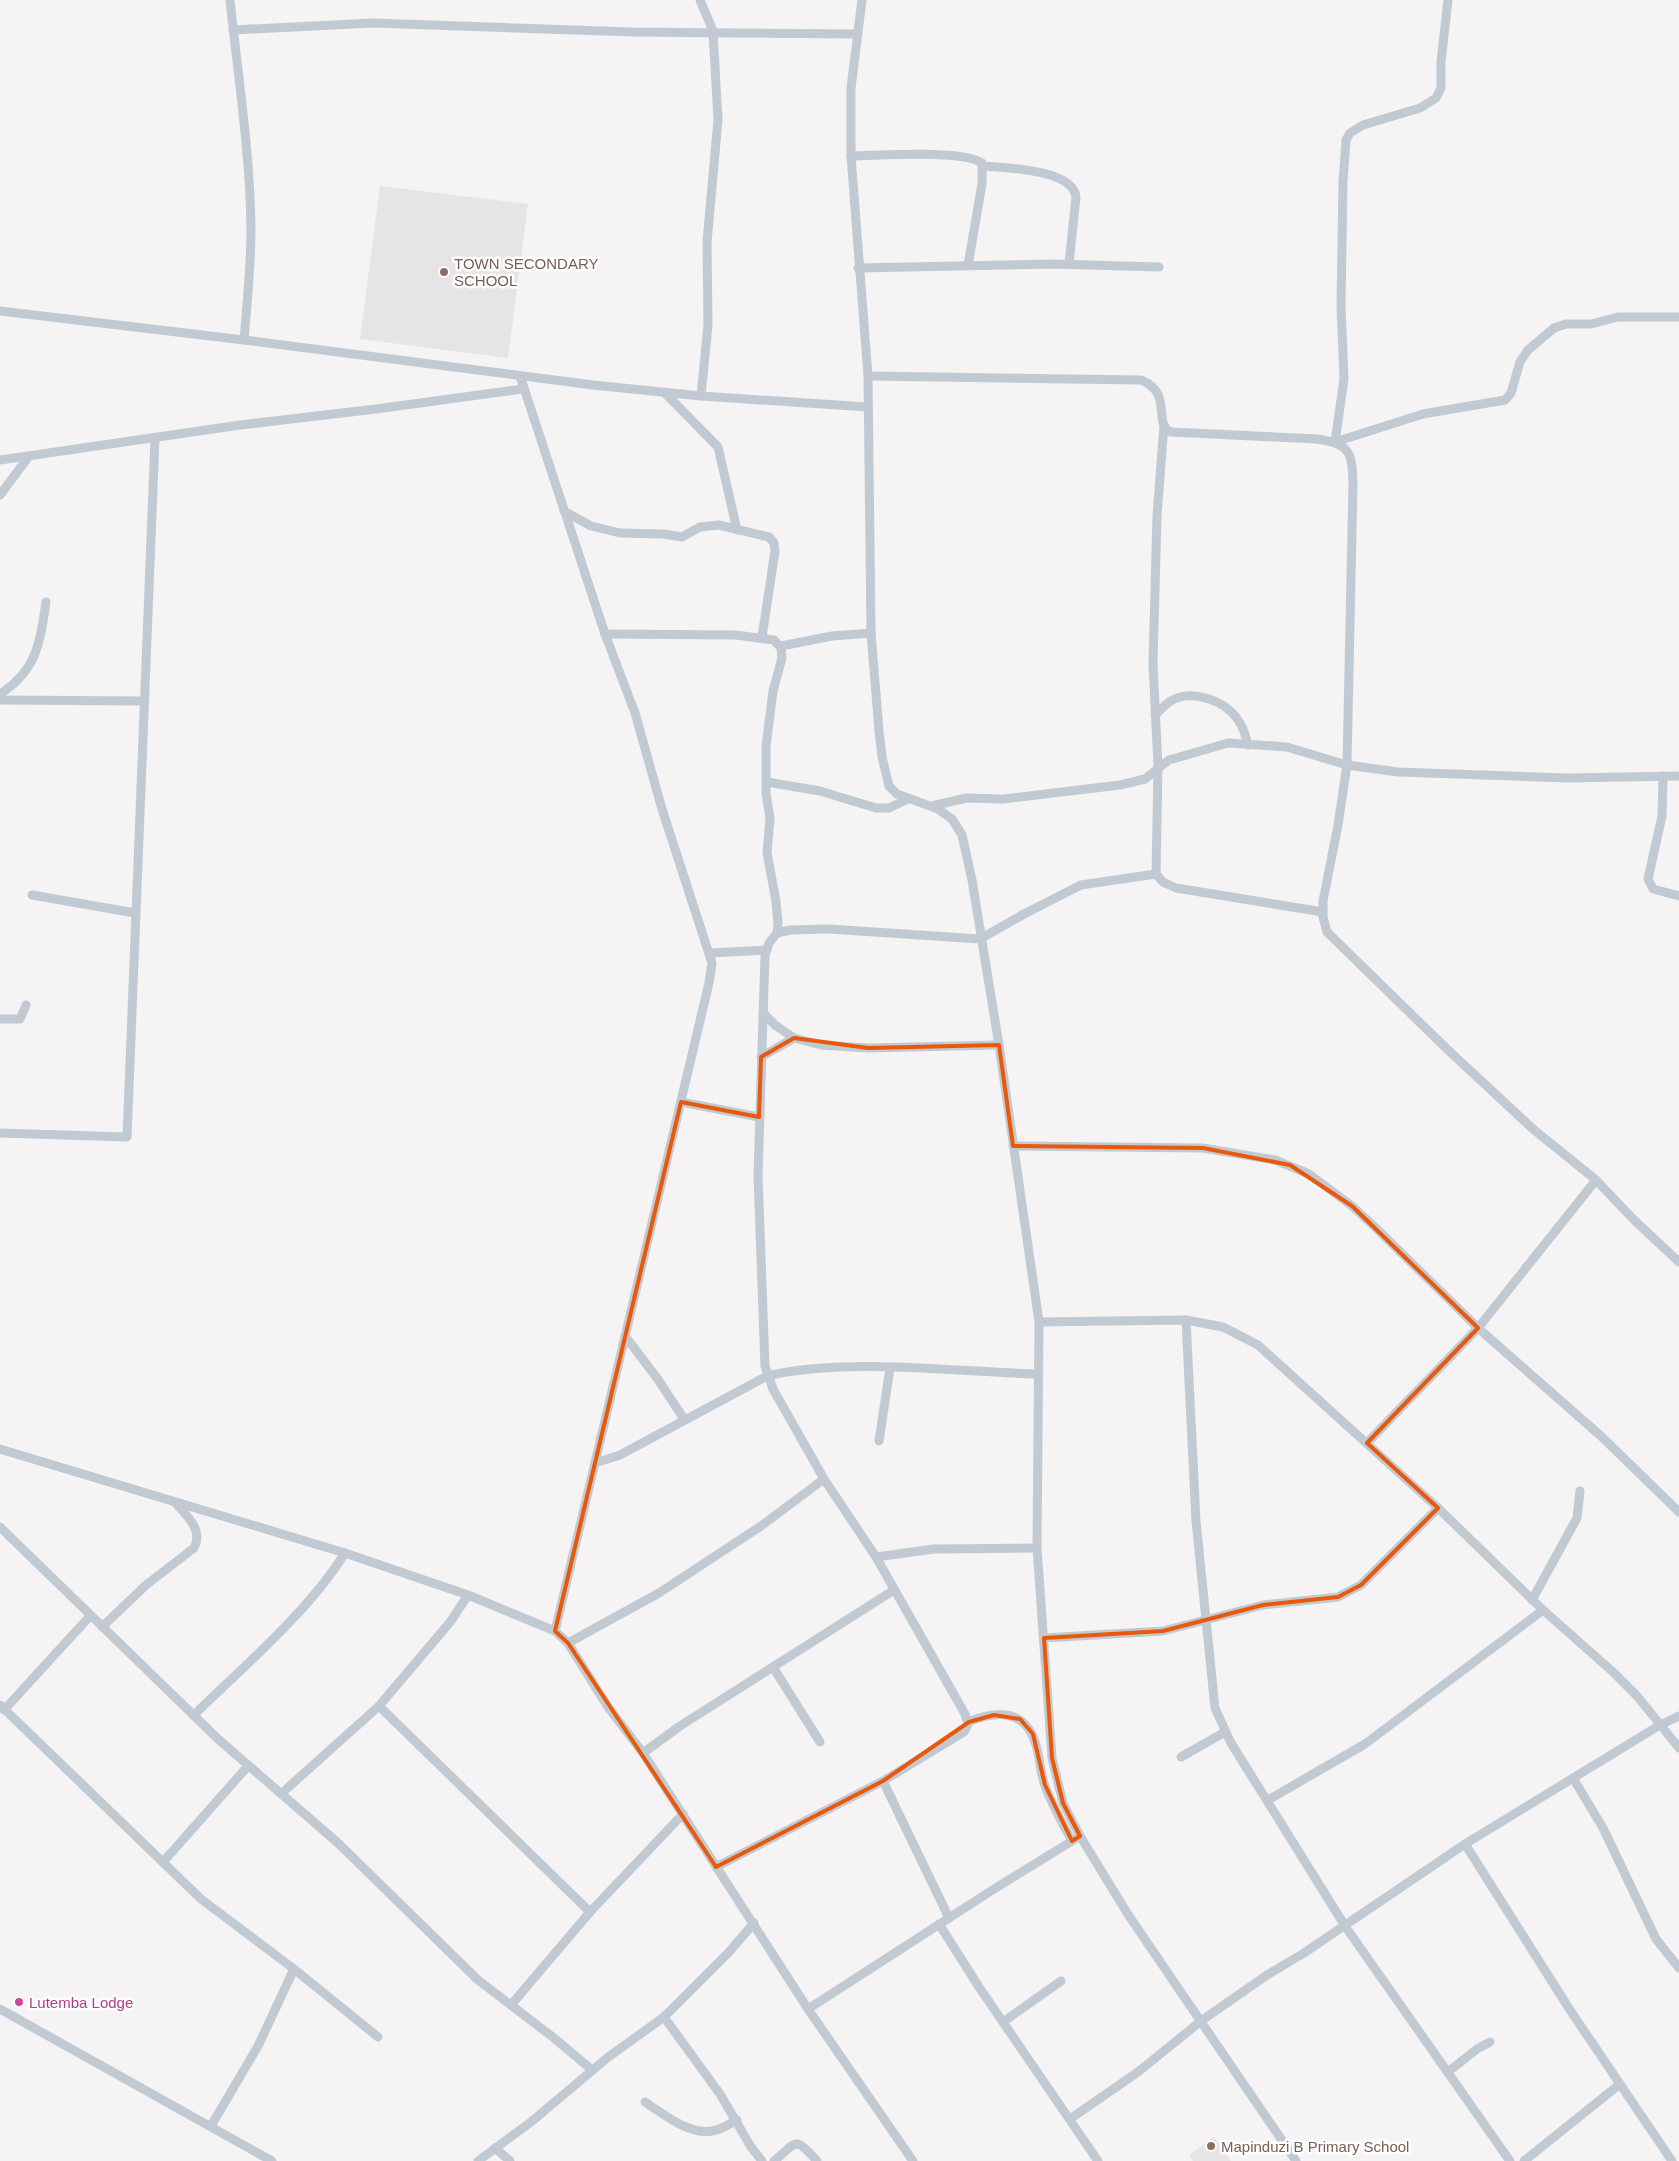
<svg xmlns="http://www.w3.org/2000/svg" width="1679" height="2161" font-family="Helvetica,sans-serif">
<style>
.education{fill:#e6e4e5}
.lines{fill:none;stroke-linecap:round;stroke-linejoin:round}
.minor{stroke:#c1cad2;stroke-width:9}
.marked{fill:none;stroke:#e8590c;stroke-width:4;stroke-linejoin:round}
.education-dot{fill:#8d6e63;stroke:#fff;stroke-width:2}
.hotel-dot{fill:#d1479c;stroke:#fff;stroke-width:2}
.labels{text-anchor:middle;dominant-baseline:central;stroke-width:5;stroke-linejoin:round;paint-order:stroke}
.education-label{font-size:15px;fill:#785e54;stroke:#fff;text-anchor:start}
.hotel-label{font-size:15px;fill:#b23c85;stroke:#fff;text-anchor:start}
</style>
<rect width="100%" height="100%" fill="#f5f3f3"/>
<g class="education">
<polygon points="380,186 528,204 508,358 360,339"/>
<polygon points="1214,2137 1231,2161 1193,2161 1189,2155"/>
</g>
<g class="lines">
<g class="minor">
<path d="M230,0C238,76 250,152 251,229C251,266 247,303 244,340"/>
<polyline points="700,0 713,31 718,120 707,242 708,325 701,396"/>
<polyline points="862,0 851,88 851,156 868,376 871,633 879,731 882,757 889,786 897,794 938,809 952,819 962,835 972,880 999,1045 1039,1322 1037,1548 1052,1758 1063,1803 1080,1836 1129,1916 1296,2161"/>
<polyline points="1448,0 1441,62 1441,88 1436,98 1420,108 1363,125 1350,133 1346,140 1343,182 1341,306 1344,379 1335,442 1423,414 1505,400 1511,393 1520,362 1528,350 1554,328 1566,324 1591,324 1618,317 1679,317"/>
<polyline points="233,30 373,23 633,32 858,34"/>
<path d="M851,156C878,156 962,149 982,163V184L968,265"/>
<path d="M984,166C1006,168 1073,169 1076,197L1069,264"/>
<polyline points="858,268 1054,264 1159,267"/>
<polyline points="0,311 244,340 593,385 701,396 868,407"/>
<polyline points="520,376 605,634 635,713 662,809 712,963 709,983 555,1631"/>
<path d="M868,376L1141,380C1174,393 1152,424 1171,432L1316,439C1350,443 1352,452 1353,483L1347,765L1338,825L1323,901V917L1327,932L1448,1050L1533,1129L1596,1180L1635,1221L1679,1262"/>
<polyline points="665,393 718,447 737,530"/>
<polyline points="1164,425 1157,516 1153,663 1158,767 1156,874 1163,882 1176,888 1323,912"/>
<polyline points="0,460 240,425 376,409 523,389"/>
<polyline points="0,495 29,456"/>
<polyline points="564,511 591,526 620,533 664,534 682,537 700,527 719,525 769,537 774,543 775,551 762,637"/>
<polyline points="605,634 736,635 774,640 781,648 782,658 773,691 766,746 766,793 770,819 767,853 776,901 778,924 777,933 769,943 765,956 758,1176 765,1366 773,1389 824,1479 876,1557 965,1714 968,1724 964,1732 883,1781 716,1867"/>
<polyline points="781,646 832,636 871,633"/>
<path d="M0,694C37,671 40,642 46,602"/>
<polyline points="0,700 144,701"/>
<path d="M1155,715C1159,711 1164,706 1169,702C1190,688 1225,700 1238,720C1243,727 1246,736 1248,745"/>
<polyline points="1663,776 1662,816 1648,879 1653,889 1679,896"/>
<polyline points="767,782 820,791 876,808 889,808 908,799"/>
<polyline points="932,806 966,798 1003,799 1120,785 1145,779 1169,760 1228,743 1287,747 1347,765 1398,772 1567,778 1679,776"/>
<polyline points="32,895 135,913"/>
<polyline points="777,933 790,930 829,929 980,939 1024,914 1081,885 1156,874"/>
<polyline points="710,953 767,950"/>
<polyline points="763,1013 775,1025 794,1038 821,1045 868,1048 999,1045"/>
<polyline points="0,1019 20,1019 26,1005"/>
<polyline points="761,1057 794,1038"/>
<polyline points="681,1102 759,1117"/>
<polyline points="0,1133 127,1137 155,439"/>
<polyline points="1013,1146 1203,1148 1275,1160 1309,1174 1352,1206 1377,1229 1478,1328 1602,1437 1679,1512"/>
<polyline points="1186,1320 1196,1521 1215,1708 1231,1743 1345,1926 1510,2161"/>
<polyline points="1039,1322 1186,1320 1223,1327 1258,1345 1438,1508 1543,1610 1613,1672 1637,1696 1679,1748"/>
<polyline points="625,1336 657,1378 684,1419"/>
<polyline points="879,1441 890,1368"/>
<polyline points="1367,1443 1478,1328 1596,1180"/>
<polyline points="0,1449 345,1553 468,1595 555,1631 568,1643 608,1707 643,1753 808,2009 913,2161"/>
<path d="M595,1463L620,1455L767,1376C847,1357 954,1372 1038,1374"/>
<polyline points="0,1527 218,1739 338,1843 478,1980 554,2038 592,2070"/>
<polyline points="876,1557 934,1549 1037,1548"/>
<polyline points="1532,1600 1577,1518 1580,1491"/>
<path d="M102,1627L146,1585L194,1548C204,1529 186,1516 175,1502"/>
<polyline points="1044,1638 1163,1631 1263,1605 1338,1597 1361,1585 1438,1508"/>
<polyline points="568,1643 659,1593 761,1526 824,1479"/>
<polyline points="773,1667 820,1742"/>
<polyline points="0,1705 201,1899 294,1969 378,2037"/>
<polyline points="379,1706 590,1912"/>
<polyline points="4,1710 90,1616"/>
<path d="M194,1715C244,1666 308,1612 345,1553"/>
<path d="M968,1722C997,1710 1026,1709 1036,1745C1040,1758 1040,1773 1045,1786C1052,1805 1062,1823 1072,1841"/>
<polyline points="643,1753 680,1726 894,1590"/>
<polyline points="1181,1757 1225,1732"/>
<polyline points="1573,1778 1603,1828 1656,1939 1679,1968"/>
<polyline points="883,1781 949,1918"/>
<polyline points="282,1793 379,1706 451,1621 468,1595"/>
<polyline points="1268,1800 1365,1744 1543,1610"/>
<polyline points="1465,1844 1570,2010 1672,2161"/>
<polyline points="163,1862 248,1766"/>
<polyline points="939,1924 979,1987 1098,2161"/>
<polyline points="511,2005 590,1912 683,1814"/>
<polyline points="0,2009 272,2161"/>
<polyline points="808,2009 994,1889 1080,1836"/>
<polyline points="664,2017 720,2094 751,2147 762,2161"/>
<polyline points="1003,2022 1061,1981"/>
<polyline points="1448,2072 1477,2049 1490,2042"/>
<path d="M645,2102C663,2114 689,2135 712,2131C721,2130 729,2124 737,2120"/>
<polyline points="1070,2119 1138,2072 1201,2021 1267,1975 1304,1953 1465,1844 1660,1725 1679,1716"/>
<polyline points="211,2126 258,2046 294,1969"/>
<polyline points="495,2148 510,2161"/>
<polyline points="478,2161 531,2122 607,2058 664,2017 728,1953 754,1923"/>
<path d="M774,2161C797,2143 793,2134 817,2161"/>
<polyline points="1524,2161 1620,2084"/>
</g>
</g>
<path class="marked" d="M794,1038L868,1048L999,1045L1013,1146L1203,1148L1290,1165L1352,1206L1478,1328L1367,1443L1438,1508L1361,1585L1338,1597L1263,1605L1163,1631L1044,1638L1052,1758L1063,1803L1080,1836L1072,1841L1045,1785L1033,1734L1020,1719L994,1715L969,1722L883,1781L716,1867L568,1643L555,1631L681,1102L759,1117L761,1057Z"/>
<g class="education-dot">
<circle cx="444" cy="272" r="5"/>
<circle cx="1211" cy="2146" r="5"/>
</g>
<circle class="hotel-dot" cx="19" cy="2002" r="5"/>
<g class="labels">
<g class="education-label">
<text x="454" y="263">TOWN SECONDARY<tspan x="454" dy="17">SCHOOL</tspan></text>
<text x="1221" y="2146">Mapinduzi B Primary School</text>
</g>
<g class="hotel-label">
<text x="29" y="2002">Lutemba Lodge</text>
</g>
</g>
</svg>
